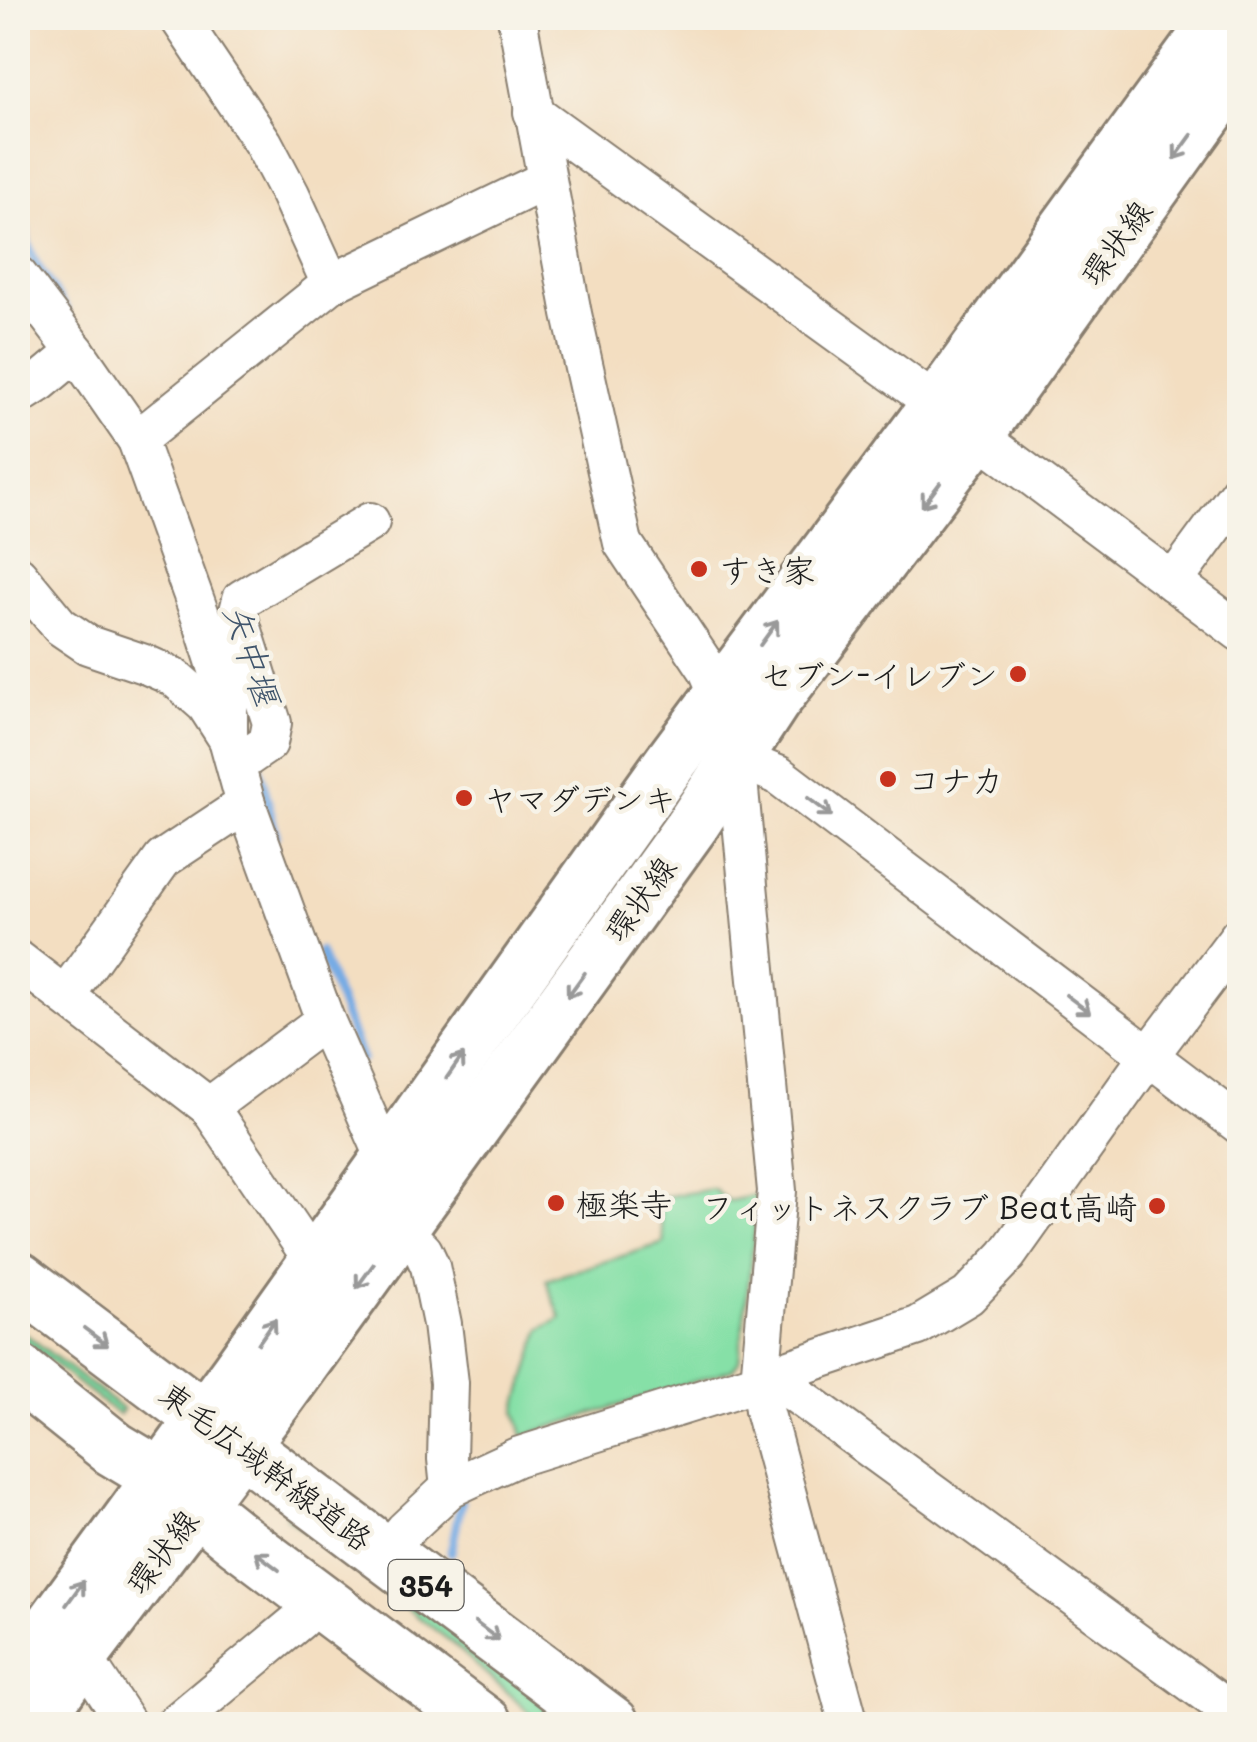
<svg xmlns="http://www.w3.org/2000/svg" width="1257" height="1742" font-family="Mali,'Klee One',sans-serif">
<style>
.green{fill:#86e0a7;stroke:#517e62;stroke-width:2.5}
.lines{fill:none;stroke-linecap:round;stroke-linejoin:round}
.stream{stroke:#76abe4;stroke-width:9}
.street-casing{stroke:#887d6e;stroke-width:42}
.secondary-casing{stroke:#887d6e;stroke-width:58}
.highway-casing{stroke:#887d6e;stroke-width:60}
.street{stroke:#fff;stroke-width:38}
.secondary{stroke:#fff;stroke-width:52}
.highway{stroke:#fff;stroke-width:55}
.oneway{stroke:#999}
.poi-dot{fill:#c8321e;stroke:#f7f3e8;stroke-width:4}
.labels{text-anchor:middle;dominant-baseline:central;stroke-width:9;stroke-linejoin:round;paint-order:stroke}
.shield{fill:#f7f3e8;stroke:#5e5c59;stroke-width:2.5}
.shield-label{font-size:30px;font-weight:bold;fill:#1c1c1c}
.street-label{font-size:32px;fill:#1c1c1c;stroke:#f7f3e8}
.poi-label{font-size:32px;fill:#1c1c1c;stroke:#f7f3e8;text-anchor:start}
.water-label{font-size:35px;font-style:italic;fill:#40556c;stroke:#f7f3e8}
</style>
<rect width="100%" height="100%" fill="#f7f3e8"/>
<filter id="ink" filterUnits="userSpaceOnUse"><feTurbulence type="fractalNoise" baseFrequency=".01" numOctaves="2"/><feDisplacementMap in="SourceGraphic" scale="20" xChannelSelector="R" yChannelSelector="G"/><feConvolveMatrix kernelMatrix="1 2 1 2 8 2 1 2 1" color-interpolation-filters="sRGB"/></filter>
<filter id="wash" filterUnits="userSpaceOnUse"><feTurbulence type="fractalNoise" baseFrequency=".0048" numOctaves="4" result="noise"/><feDisplacementMap in="SourceGraphic" scale="40" xChannelSelector="R" yChannelSelector="G"/><feGaussianBlur stdDeviation="2.25" result="paint"/><feColorMatrix in="noise" values="0 0 0 0 0 0 0 0 0 0 0 0 0 0 0 0 0 1.4 0 .05"/><feComposite in="paint" operator="in"/></filter>
<g filter="url(#wash)">
<rect width="100%" height="100%" fill="#f3dec1"/>
<g class="green">
<polygon points="713,1189 729,1201 759,1195 739,1361 733,1369 523,1436 516,1411 540,1330 561,1318 546,1280 664,1243 660,1212 663,1197"/>
<polygon points="18,1328 123,1410 119,1415 18,1336"/>
<polygon points="292,1507 575,1724 542,1724 450,1641 286,1517"/>
</g>
<g class="lines">
<g class="stream">
<polyline points="18,169 27,241 35,262 66,310"/>
<polyline points="245,709 253,743"/>
<polyline points="258,762 276,835"/>
<polyline points="320,952 362,1059"/>
<polyline points="451,1552 461,1502"/>
</g>
</g>
</g>
<g filter="url(#ink)">
<g class="lines">
<defs>
<g id="street">
<polyline points="179,18 263,143 290,194 331,284"/>
<polyline points="517,18 572,314 623,543 708,670 720,697 736,758 777,1191 760,1381 764,1410 849,1724"/>
<polyline points="533,112 918,391 1240,632"/>
<polyline points="18,276 76,352"/>
<polyline points="18,396 40,382 76,352 137,440 204,626 228,701 228,739 246,804 325,1020 387,1161"/>
<polyline points="137,440 331,284 546,180"/>
<polyline points="18,575 60,626 88,645 147,665 174,677 206,705 228,739"/>
<polyline points="1173,582 1240,491"/>
<polyline points="736,758 778,775 1240,1125"/>
<polyline points="236,765 268,743 272,723 238,615 242,599 370,522"/>
<polyline points="18,960 209,1107 315,1263"/>
<polyline points="65,996 163,859 246,804"/>
<polyline points="209,1107 325,1020"/>
<polyline points="400,1228 423,1251 430,1266 442,1324 449,1383 447,1459 450,1488"/>
<polyline points="760,1381 792,1391 1240,1718"/>
<polyline points="385,1554 405,1530 450,1488 517,1457 760,1381 793,1368 918,1326 968,1296 1007,1255 1148,1057 1240,935"/>
<polyline points="82,1656 127,1724"/>
<polyline points="175,1724 300,1620 317,1598"/>
</g>
<g id="secondary">
<polyline points="18,1672 237,1372 670,763 937,405 1219,18"/>
<polyline points="34,1724 82,1656 277,1399 693,824 773,702 976,436 1240,67"/>
</g>
<g id="highway">
<polyline points="18,1279 611,1724"/>
<polyline points="18,1372 114,1449 159,1476 240,1541 484,1724"/>
</g>
</defs>
<use href="#street" class="street-casing"/>
<use href="#secondary" class="secondary-casing"/>
<use href="#highway" class="highway-casing"/>
<use href="#street" class="street"/>
<use href="#secondary" class="secondary"/>
<use href="#highway" class="highway"/>
</g>
<defs><path id="oneway-shaft" d="M-6 0H5M1.5-3L5.5 0L1.5 3" fill="none" stroke-width="1.6" stroke-linecap="round" stroke-linejoin="round" transform="scale(2.5)"/></defs>
<g class="oneway">
<use href="#oneway-shaft" transform="translate(1183 147) rotate(126)"/>
<use href="#oneway-shaft" transform="translate(931 495) rotate(127)"/>
<use href="#oneway-shaft" transform="translate(769 633) rotate(-54)"/>
<use href="#oneway-shaft" transform="translate(820 807) rotate(37)"/>
<use href="#oneway-shaft" transform="translate(576 985) rotate(126)"/>
<use href="#oneway-shaft" transform="translate(1078 1004) rotate(37)"/>
<use href="#oneway-shaft" transform="translate(455 1066) rotate(-55)"/>
<use href="#oneway-shaft" transform="translate(365 1276) rotate(126)"/>
<use href="#oneway-shaft" transform="translate(267 1331) rotate(-55)"/>
<use href="#oneway-shaft" transform="translate(96 1337) rotate(37)"/>
<use href="#oneway-shaft" transform="translate(267 1561) rotate(-143)"/>
<use href="#oneway-shaft" transform="translate(75 1593) rotate(-54)"/>
<use href="#oneway-shaft" transform="translate(487 1631) rotate(37)"/>
</g>
</g>
<g class="poi-dot">
<circle cx="699" cy="569" r="10"/>
<circle cx="1018" cy="674" r="10"/>
<circle cx="888" cy="779" r="10"/>
<circle cx="464" cy="798" r="10"/>
<circle cx="556" cy="1203" r="10"/>
<circle cx="1157" cy="1206" r="10"/>
</g>
<g class="labels">
<rect class="shield" x="388.5" y="1560" width="75" height="50" rx="8"/>
<g class="shield-label">
<text x="426" y="1585">354</text>
</g>
<g class="street-label">
<text transform="translate(1115 242) rotate(-54)">環状線</text>
<text transform="translate(639 898) rotate(-54)">環状線</text>
<text transform="translate(267 1465) rotate(37)">東毛広域幹線道路</text>
<text transform="translate(161 1551) rotate(-53)">環状線</text>
</g>
<g class="poi-label">
<text x="719" y="569">すき家</text>
<text x="998" y="674" text-anchor="end">セブン-イレブン</text>
<text x="908" y="779">コナカ</text>
<text x="484" y="798">ヤマダデンキ</text>
<text x="576" y="1203">極楽寺</text>
<text x="1137" y="1206" text-anchor="end">フィットネスクラブ Beat高崎</text>
</g>
<g class="water-label">
<text transform="translate(253 654) rotate(71)">矢中堰</text>
</g>
</g>
<rect width="1257" height="1742" fill="none" stroke="#f7f3e8" stroke-width="60"/>
</svg>
